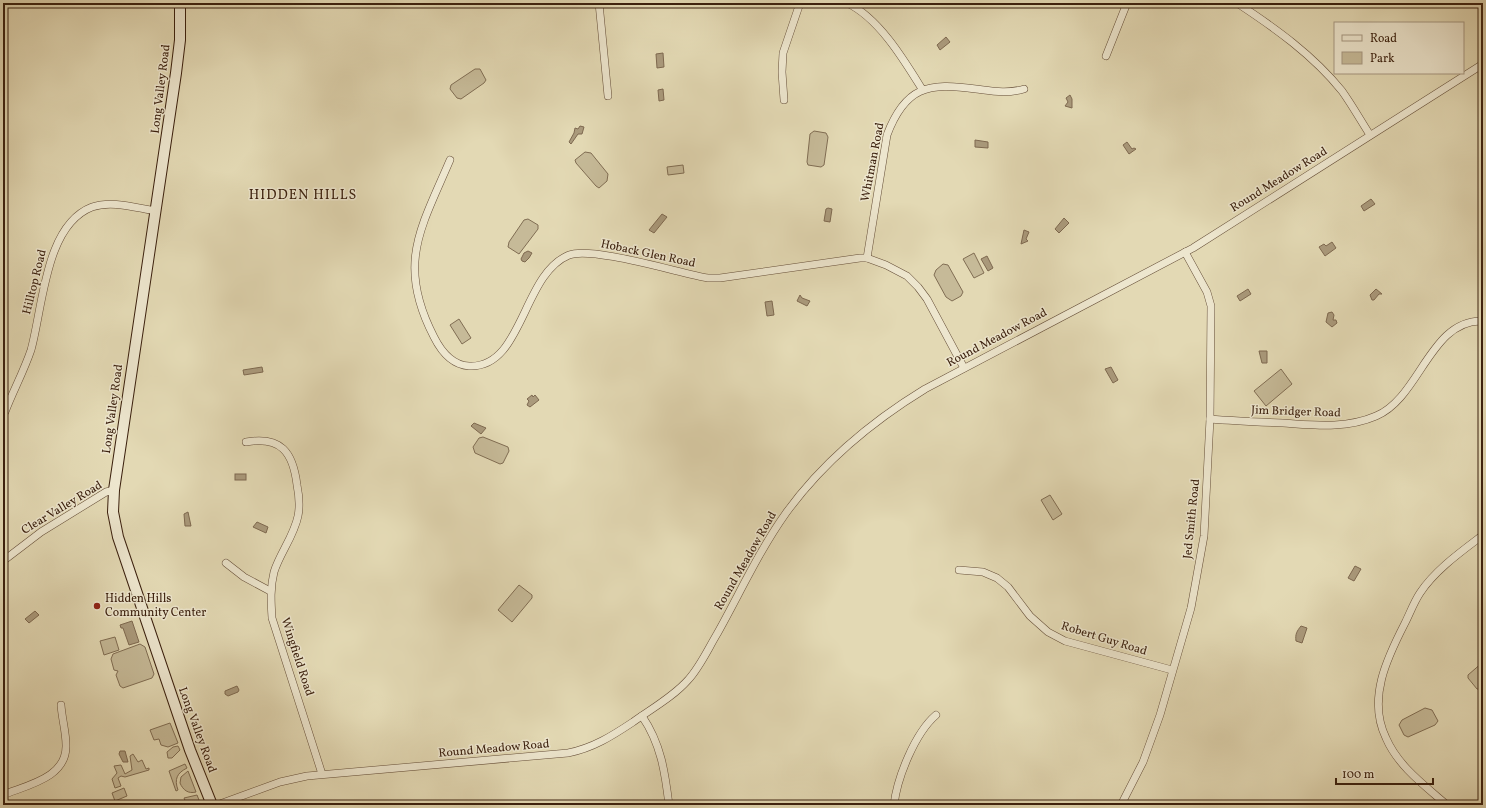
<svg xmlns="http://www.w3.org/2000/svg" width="1486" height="808" font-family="Vollkorn,serif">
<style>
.green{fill:#c6ba98;stroke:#806d53}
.water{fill:#aa9a7c;stroke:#7e6950}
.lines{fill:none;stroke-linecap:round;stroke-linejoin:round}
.street-casing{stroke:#654e38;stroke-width:8}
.secondary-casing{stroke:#3b200e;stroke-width:12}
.street{stroke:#ede6ce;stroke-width:7}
.secondary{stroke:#ede6ce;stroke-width:10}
.poi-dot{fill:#8f2418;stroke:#ede6ce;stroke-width:1.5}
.labels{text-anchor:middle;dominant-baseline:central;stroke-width:3;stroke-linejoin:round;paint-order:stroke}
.street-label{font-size:12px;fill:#3b200e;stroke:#ede6ce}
.poi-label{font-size:12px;fill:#3b200e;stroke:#ede6ce;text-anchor:start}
.quarter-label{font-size:14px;letter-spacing:1px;fill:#3b200e;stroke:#ede6ce}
</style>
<rect width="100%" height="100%" fill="#e3d9b4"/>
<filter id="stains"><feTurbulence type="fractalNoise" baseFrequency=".005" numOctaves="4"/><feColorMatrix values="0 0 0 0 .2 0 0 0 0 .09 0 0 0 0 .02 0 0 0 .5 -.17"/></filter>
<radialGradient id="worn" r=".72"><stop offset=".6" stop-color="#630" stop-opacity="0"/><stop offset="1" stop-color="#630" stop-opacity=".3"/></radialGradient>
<g class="green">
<polygon points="475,69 480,69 486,80 484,83 461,99 457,98 450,89 451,85"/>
<polygon points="814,131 826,133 828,137 824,165 821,167 808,165 807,162 810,134"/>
<polygon points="585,152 591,153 608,174 607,181 599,188 596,186 576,163 575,160"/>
<polygon points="683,165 684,173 668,175 667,167"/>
<polygon points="528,219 538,225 538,229 519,254 508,247 509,242 524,220"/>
<polygon points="974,253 984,273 974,278 963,259"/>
<polygon points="943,264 948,265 963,292 961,296 952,301 946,297 934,275 936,270"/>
<polygon points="459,319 471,338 462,344 450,325"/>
<polygon points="1281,369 1292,384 1266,406 1254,391"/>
<polygon points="483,437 508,447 509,451 503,463 500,464 475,453 473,447 479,438"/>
<polygon points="1050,495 1062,514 1053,520 1041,500"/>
<polygon points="519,585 532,595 532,598 512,622 498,610"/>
<polygon points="115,637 119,650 104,655 100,641"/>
<polygon points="140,644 145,647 154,674 152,678 123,688 120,686 116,675 118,671 114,670 111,659 113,654"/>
<polygon points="1483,662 1483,689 1482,690 1477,689 1468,678 1468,675"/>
<polygon points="1425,708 1432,710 1438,721 1435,725 1408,737 1404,735 1399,725 1402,720"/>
<polygon points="170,723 178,743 168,747 161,745 159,739 154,740 150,730"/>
<polygon points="178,746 180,750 172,758 168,758 167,752 173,747"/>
<polygon points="133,754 138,762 142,760 146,769 149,768 149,770 125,777 121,776 118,778 121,786 115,788 112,779 117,773 114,766 121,765 125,774 132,770 130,756"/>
<path d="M185,764L187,768C177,773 174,779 178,790L176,791L169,771Z"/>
<path d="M188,771L196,792C188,794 183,790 180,783L181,777Z"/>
<polygon points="124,788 127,796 115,801 112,793"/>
<polygon points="197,795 201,805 187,805 184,798"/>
</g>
<g class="water">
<polygon points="946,37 950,42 940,50 937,45"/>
<polygon points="663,53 664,67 657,68 656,54"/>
<polygon points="663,89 664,100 659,101 658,90"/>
<polygon points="1070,95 1072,99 1072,108 1065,106 1068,102 1066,98"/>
<polygon points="580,126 584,127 582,134 578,134 571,144 569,142 574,133 575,128 578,129"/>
<polygon points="975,140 988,142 988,148 975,147"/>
<polygon points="1127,142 1132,149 1134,148 1136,149 1129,154 1123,145"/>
<polygon points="1371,199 1375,204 1364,211 1361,206"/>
<polygon points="828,208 832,209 830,222 824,221 826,209"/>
<polygon points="662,214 667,217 654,233 649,230"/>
<polygon points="1064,218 1069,223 1059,233 1055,229"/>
<polygon points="1024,230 1029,232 1026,239 1028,241 1021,244"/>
<polygon points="1332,242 1336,248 1325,256 1319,247 1324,244 1326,246"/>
<polygon points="528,251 532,253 529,258 525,262 522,261 521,259 524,253"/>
<polygon points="987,256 993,268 988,271 981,259"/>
<polygon points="1248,289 1251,294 1240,301 1237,296"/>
<polygon points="1376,289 1382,294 1379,294 1374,300 1372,300 1370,295"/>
<polygon points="800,295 802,298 810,301 807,306 797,301"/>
<polygon points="772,301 774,315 767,316 765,302"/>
<polygon points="1332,312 1334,315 1333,320 1336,320 1337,323 1332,327 1326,322 1328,313"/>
<polygon points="1259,351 1267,351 1267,363 1262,363"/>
<polygon points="262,367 263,372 244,375 243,370"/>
<polygon points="1111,367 1118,380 1113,383 1105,369"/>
<polygon points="532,395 533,397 535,395 539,400 530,407 527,405 529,401 527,399"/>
<polygon points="474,423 486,428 481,434 471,426"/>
<rect x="235" y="474" width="11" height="6"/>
<polygon points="188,512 191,526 185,526 184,514"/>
<polygon points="257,522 268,527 266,533 253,527"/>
<polygon points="1355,566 1361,569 1354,581 1348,578"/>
<polygon points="35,611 39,615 29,623 25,619"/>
<polygon points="132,621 139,642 129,645 123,628 121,628 120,625"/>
<path d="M1301,626L1307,628L1302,643L1296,641C1295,634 1297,631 1301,626Z"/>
<polygon points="237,686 239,690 238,692 228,696 225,694 225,691"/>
<polygon points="120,751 125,751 128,762 123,762 119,754"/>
</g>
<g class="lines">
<defs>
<g id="street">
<polyline points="599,3 608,96"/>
<path d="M847,3C879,18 904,60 922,89"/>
<path d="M1237,3C1275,28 1313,55 1342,91C1352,105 1361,121 1370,135"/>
<polyline points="1106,56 1127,3"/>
<polyline points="784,100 782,72 783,53 800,3"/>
<path d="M450,160C421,228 396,264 434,337C441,351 451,365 469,366C523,369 522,274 569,255C592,246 679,273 708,278H720L860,258H867L886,265L907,276L918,287L927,299L964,368"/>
<path d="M867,258L887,135C905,87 928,82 976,89C992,91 1007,94 1024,89"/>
<path d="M5,412C13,391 24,371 31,350C43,307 45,225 92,207C112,200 136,208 156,211"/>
<path d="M1210,419C1234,421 1258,422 1283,423C1314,425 1346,429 1376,416C1420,398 1430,319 1483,321"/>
<path d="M246,442C281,436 293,452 297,485C299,495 300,506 298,516C294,536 280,553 274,572C270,588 271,602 272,618L322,774"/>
<polyline points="3,561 41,532 106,492 114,490"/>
<polyline points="226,563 244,577 270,591"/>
<polyline points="959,570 983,572 997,578 1008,587 1030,616 1048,632 1065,641 1172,670"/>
<path d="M642,716C661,744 665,772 669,805"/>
<path d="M3,795C27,785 67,778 66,745C66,732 62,719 61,705"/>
<path d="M217,805L280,782L307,776L568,753C593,748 612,736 633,722C651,709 673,697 688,680C700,667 708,649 717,634C740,593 759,551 786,513C823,462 871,422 925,389L1193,248L1483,64"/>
<path d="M894,805C897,778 915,733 936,715"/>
<polyline points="1121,805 1143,762 1160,715 1191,608 1204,536 1210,419 1211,306 1207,292 1185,252"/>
<path d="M1447,805C1424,785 1398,766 1386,738C1367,699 1387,658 1405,623C1410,613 1414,602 1420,593C1435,570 1462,551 1483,535"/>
</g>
<polyline id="secondary" points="180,3 180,40 176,73 114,490 113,512 118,537 190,750 212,805"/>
</defs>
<use href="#street" class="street-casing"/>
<use href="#secondary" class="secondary-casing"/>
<use href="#street" class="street"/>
<use href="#secondary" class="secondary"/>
</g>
<circle class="poi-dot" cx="97" cy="606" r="4"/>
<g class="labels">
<g class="street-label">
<text transform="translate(161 89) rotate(-83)">Long Valley Road</text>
<text transform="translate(873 162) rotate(-79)">Whitman Road</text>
<text transform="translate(1279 180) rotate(-32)">Round Meadow Road</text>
<text transform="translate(648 254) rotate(12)">Hoback Glen Road</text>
<text transform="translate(35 282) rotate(-76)">Hilltop Road</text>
<text transform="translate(997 338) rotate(-28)">Round Meadow Road</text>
<text transform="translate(113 409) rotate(-82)">Long Valley Road</text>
<text transform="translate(1296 412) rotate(2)">Jim Bridger Road</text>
<text transform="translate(62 508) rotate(-31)">Clear Valley Road</text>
<text transform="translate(1192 519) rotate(-84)">Jed Smith Road</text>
<text transform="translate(746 561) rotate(-60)">Round Meadow Road</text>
<text transform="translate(1104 639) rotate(17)">Robert Guy Road</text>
<text transform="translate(297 657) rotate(72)">Wingfield Road</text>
<text transform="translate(197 730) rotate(70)">Long Valley Road</text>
<text transform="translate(494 749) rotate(-5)">Round Meadow Road</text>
</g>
<g class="poi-label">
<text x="105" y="599">Hidden Hills<tspan x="105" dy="14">Community Center</tspan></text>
</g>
<g class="quarter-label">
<text x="303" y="195">HIDDEN HILLS</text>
</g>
</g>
<rect width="1486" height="808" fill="none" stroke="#e3d9b4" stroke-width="16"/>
<rect x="4" y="4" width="1478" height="800" fill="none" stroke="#3b200e" stroke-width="2"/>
<rect x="8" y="8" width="1470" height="792" fill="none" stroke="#3b200e"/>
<rect x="1334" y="22" width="130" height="52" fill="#ede6ce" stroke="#a69781"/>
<rect x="1342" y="35" width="20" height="6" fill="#ede6ce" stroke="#a69781"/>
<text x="1370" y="42" font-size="12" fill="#3b200e">Road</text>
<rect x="1342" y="52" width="20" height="12" fill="#c6ba98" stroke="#a69781"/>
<text x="1370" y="62" font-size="12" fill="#3b200e">Park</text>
<path d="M1336 778v6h97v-6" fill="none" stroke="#3b200e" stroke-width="2"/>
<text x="1342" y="778" font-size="12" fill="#3b200e" stroke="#ede6ce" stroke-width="3" paint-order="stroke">100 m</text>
<rect width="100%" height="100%" filter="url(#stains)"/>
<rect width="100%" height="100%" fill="url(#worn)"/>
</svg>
